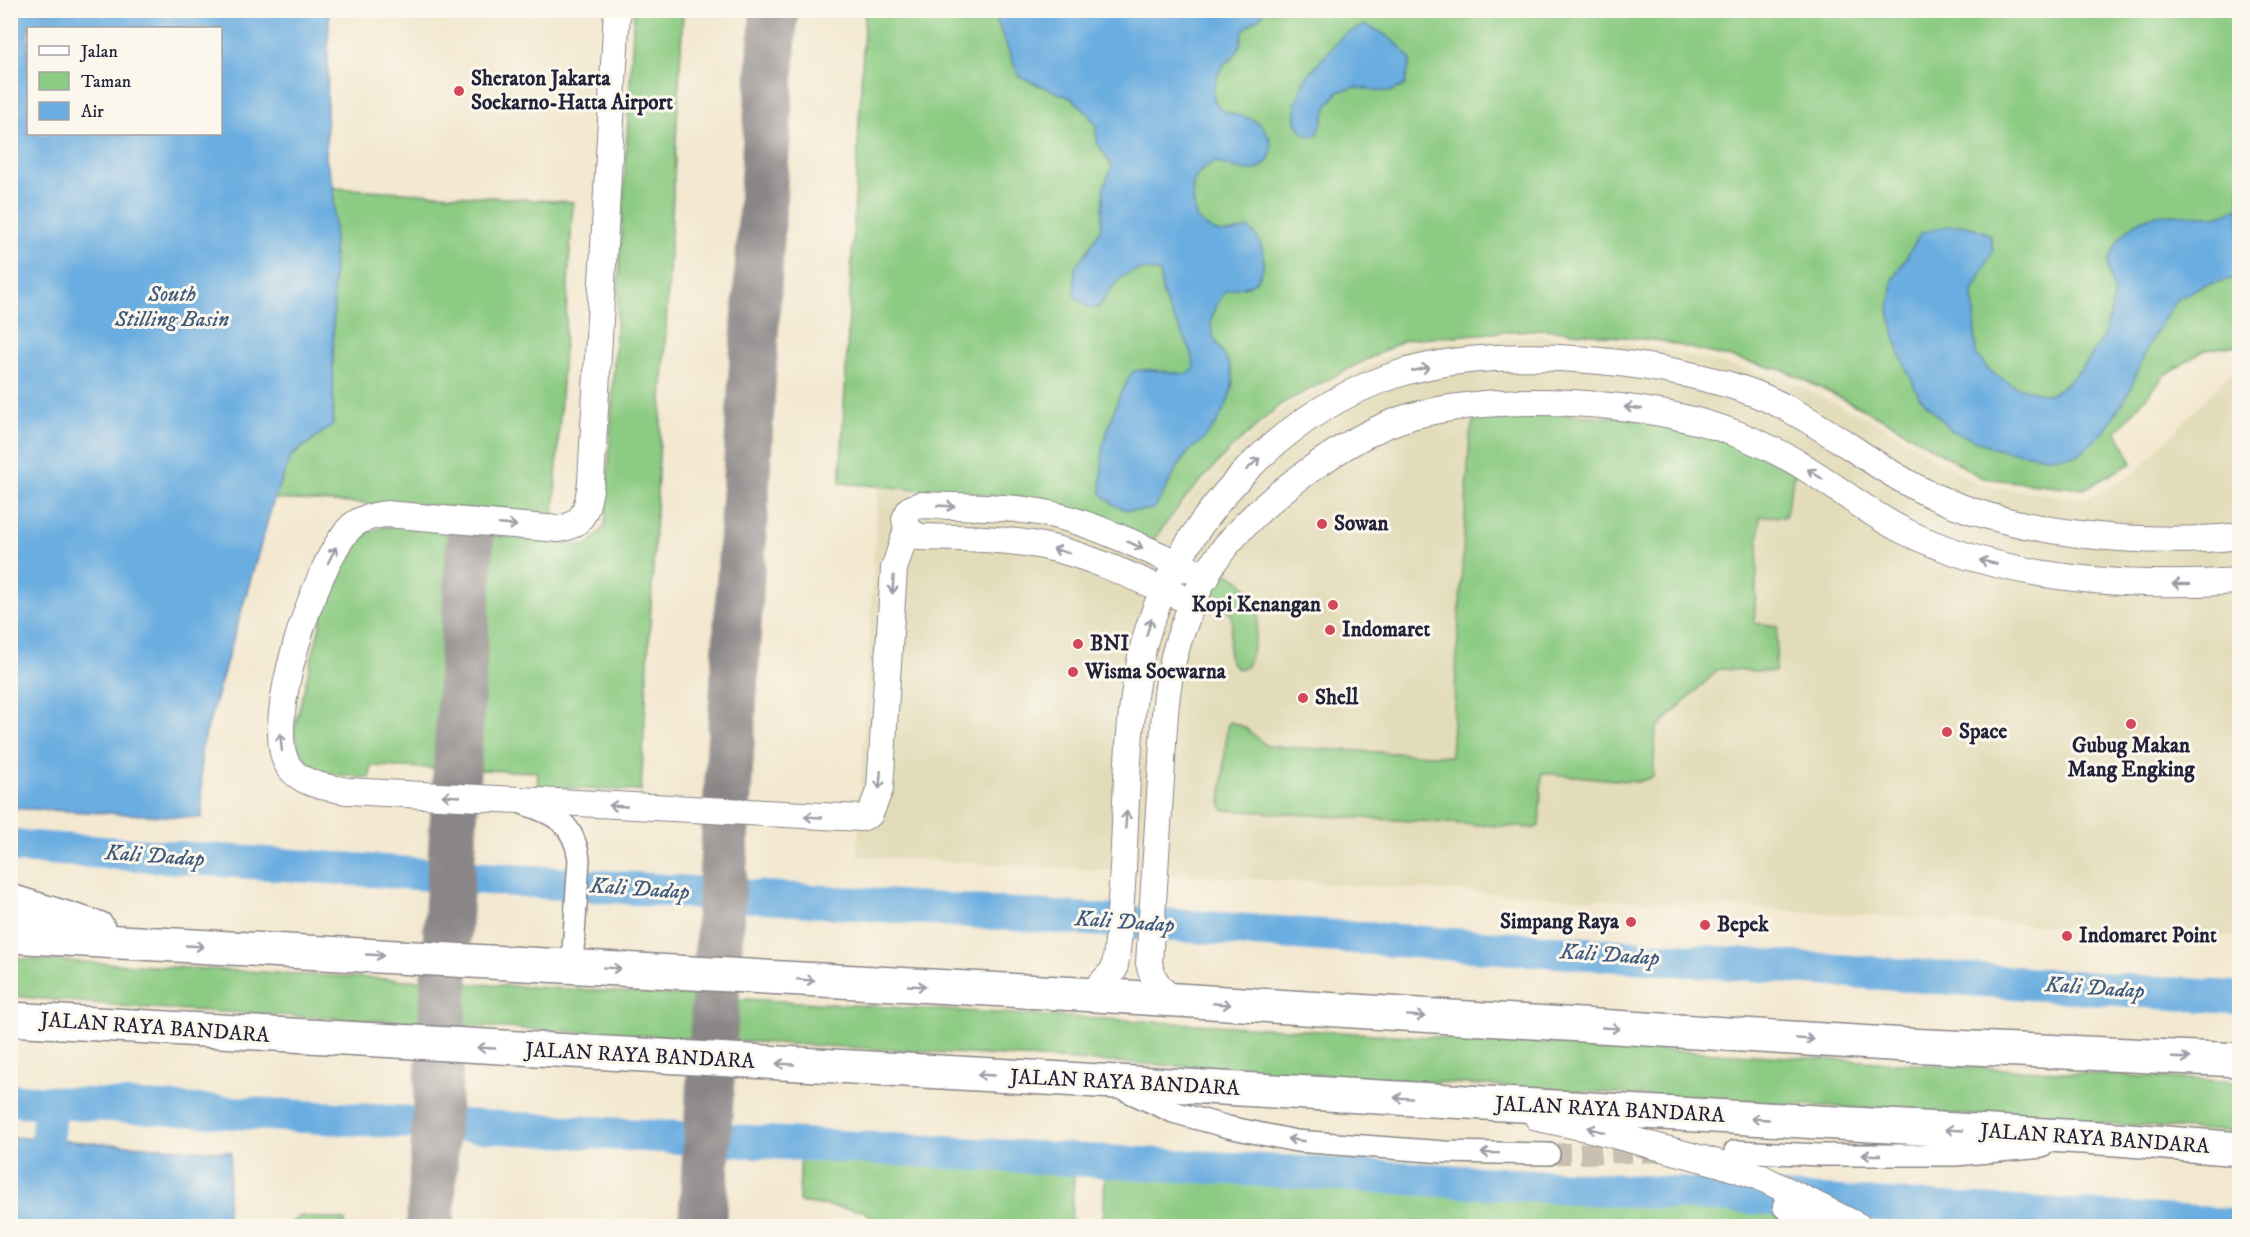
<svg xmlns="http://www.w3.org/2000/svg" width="2250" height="1237" font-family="'IM FELL DW Pica',serif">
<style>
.built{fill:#e3dcba}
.green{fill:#8ccb83;stroke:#57765f;stroke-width:1.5}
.forest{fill:#71af71;stroke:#4a6856;stroke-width:1.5}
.water{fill:#6bade0;stroke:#46688e;stroke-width:1.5;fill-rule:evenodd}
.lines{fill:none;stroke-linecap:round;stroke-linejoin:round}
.river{stroke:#6bade0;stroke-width:33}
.taxiway{stroke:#8a8586;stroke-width:48}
.minor-tunnel{stroke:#c9c0b2;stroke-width:21;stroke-dasharray:21 10;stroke-linecap:butt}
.minor-casing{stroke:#8a8586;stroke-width:24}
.tertiary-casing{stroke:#8a8586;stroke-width:28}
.primary-casing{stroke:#8a8586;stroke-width:36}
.minor{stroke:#fff;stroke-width:21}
.tertiary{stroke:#fff;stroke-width:26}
.primary{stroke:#fff;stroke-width:33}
.oneway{stroke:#9c9ca7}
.poi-dot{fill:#d1495b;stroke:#fbf7ec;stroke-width:2}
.labels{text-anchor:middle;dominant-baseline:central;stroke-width:6;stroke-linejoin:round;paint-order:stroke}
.poi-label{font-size:21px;font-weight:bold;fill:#22223b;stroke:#fbf7ec;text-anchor:start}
.street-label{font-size:21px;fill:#22223b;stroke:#fbf7ec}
.water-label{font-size:22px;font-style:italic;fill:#3f5a7d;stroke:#fbf7ec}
</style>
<rect width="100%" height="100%" fill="#fbf7ec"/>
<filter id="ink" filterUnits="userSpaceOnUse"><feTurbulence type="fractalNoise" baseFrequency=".0167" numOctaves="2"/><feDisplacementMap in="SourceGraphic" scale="12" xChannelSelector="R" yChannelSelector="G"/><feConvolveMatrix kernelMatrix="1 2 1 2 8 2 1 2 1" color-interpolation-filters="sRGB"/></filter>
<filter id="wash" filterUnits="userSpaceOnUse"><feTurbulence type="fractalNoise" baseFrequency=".008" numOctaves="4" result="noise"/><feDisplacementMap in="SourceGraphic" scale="24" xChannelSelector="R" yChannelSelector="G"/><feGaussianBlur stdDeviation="1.35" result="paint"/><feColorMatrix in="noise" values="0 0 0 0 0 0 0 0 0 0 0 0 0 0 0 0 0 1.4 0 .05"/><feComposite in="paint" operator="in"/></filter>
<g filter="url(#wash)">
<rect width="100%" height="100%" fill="#f3e8d0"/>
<polygon class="built" points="1541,335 1657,348 1781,378 1887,428 1980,486 2086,499 2134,474 2239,365 2239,937 857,856 878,488 1045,503 1152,544 1190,497 1232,453 1284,407 1408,346"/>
<g class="green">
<path d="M634,11H683L641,791L537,787L538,772L371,766L370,778C328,773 303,778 294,730L326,601L351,547L368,533L382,527L401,526L587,546L605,526Z"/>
<polygon points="865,11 2239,11 2239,345 2205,350 2165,375 2117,431 2132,463 2084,489 1982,478 1891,423 1786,371 1661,341 1543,329 1405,340 1281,404 1229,451 1187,496 1151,543 1048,500 840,483"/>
<polygon points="334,188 573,202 554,513 274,499 291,457 333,424"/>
<polygon points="1524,413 1633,418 1729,439 1795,472 1785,517 1760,516 1754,623 1778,626 1775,672 1719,669 1656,729 1653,777 1638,782 1542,773 1539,826 1535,828 1224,810 1221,805 1227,726 1230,722 1244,727 1267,746 1451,756 1470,434 1475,416"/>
<path d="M1217,573C1229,572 1234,576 1242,583C1247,589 1254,594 1257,601C1262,612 1253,654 1247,666L1239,669C1220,663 1234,631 1232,616L1210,588Z"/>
<polygon points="10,958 2239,1082 2239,1132 1128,1063 134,1007 11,996"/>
<polygon points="801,1137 1075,1157 1071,1226 877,1226 877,1222 864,1211 799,1202"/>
<polygon points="1114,1174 1766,1211 1792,1226 1103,1226 1105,1176"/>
<polygon points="301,1216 345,1220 345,1226 285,1226"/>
</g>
<polygon class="forest" points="1862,1208 2193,1226 1893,1226"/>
<g class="water">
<path d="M10,11H329L326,159L334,188L333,424L291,456L274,499L201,750L202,818L11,808ZM220,28V134H28V28Z"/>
<path d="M988,11H1264L1261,16L1243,30C1240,46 1239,55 1224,64C1218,74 1209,92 1216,103C1224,117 1241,113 1253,120C1268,127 1278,149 1266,163C1251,179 1232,166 1214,162C1186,177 1192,191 1196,218C1214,236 1224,236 1247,228C1265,237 1272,274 1250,285C1244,288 1234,288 1227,290C1185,339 1240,351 1232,387C1229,404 1216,426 1204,439C1199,444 1191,448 1187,454C1173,471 1166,492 1154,509C1132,513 1116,511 1101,493L1103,444L1118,399L1132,372C1149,366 1168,374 1187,374L1194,368C1193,341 1170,320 1163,295C1160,286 1163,281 1159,272C1124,263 1115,283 1098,308H1089L1074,295L1075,267L1089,249L1101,228L1104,187L1112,166L1097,142L1096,125L1087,113L1073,99L1019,77L995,16Z"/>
<path d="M1365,25C1385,32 1399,43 1411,60L1404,86L1389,92L1354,87L1338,92L1328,105L1318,133L1312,137L1303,133L1296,122V103L1304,80L1344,34Z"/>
<path d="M2239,207V277L2201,286L2175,301L2149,344L2129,392L2104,432L2078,455L2047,457L1996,449L1951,430L1919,396L1899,352L1889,311L1893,279L1921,233C1948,224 1964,221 1990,235L1993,250L1973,292L1976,354L1990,371L2016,387L2049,395C2085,374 2111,337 2113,294C2114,285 2107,276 2108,267C2109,253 2120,237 2130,228C2162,198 2205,230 2239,207Z"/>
<polygon points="11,1137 231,1152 226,1226 11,1226"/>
</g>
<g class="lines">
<g class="river">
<polyline points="10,846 2240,998"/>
<polyline points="10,1100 2240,1225"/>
<polyline points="47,1140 50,1102"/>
</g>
<g class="taxiway">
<polyline points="430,1226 470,542"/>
<polyline points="702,1226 774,10"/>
</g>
</g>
</g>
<g filter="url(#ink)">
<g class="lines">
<polyline class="minor-tunnel" points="1549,1154 1659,1152"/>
<defs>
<g id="minor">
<path d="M524,804C556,814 574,824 579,859L572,966"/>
<polyline points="1123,1089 1173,1112 1228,1127 1296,1141 1444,1152 1549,1154"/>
<polyline points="1735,1151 1820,1155 1956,1155 2042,1147"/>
</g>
<g id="tertiary">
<path d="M617,10L591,482C588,506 585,526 558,529L386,514C372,516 359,518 349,529C316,564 260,726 289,767C302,785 327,787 347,791L861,818L870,814L880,789L894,569L907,529L905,519L910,509L920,505C967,507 1017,505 1062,517C1113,531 1159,556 1207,577"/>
<path d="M907,529L919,537C964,538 1012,538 1056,549C1099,560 1139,580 1180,597"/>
<path d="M1079,994L1095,990L1114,970C1119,947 1119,922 1121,899C1128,813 1123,701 1151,621C1190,511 1285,410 1398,374C1494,344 1650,358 1745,390C1810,412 1859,458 1919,489C2006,534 2142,547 2240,536"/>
<path d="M1181,1002C1163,994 1153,983 1149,963C1153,902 1157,841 1161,779C1164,729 1164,676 1183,628C1191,605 1202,579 1216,559C1254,505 1348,434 1412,416C1504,392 1648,400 1737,434C1763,444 1789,457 1812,472C1842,491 1870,514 1902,530C2004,581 2128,588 2240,581"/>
<polyline points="1538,1118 1591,1129 1718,1163 1760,1177 1858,1226"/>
<polyline points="1786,1206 1821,1226"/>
</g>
<g id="primary">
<polyline points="10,901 98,928"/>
<polyline points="10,936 1079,994 1906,1045 2240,1060"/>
<polyline points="10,1019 2117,1139 2240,1149"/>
</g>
</defs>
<use href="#minor" class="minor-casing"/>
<use href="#tertiary" class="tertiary-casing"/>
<use href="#primary" class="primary-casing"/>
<use href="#minor" class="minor"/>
<use href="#tertiary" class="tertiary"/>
<use href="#primary" class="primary"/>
</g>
<defs><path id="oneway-shaft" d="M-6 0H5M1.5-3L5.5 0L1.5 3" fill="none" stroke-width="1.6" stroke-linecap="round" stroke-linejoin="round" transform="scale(1.5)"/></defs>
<g class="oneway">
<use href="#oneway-shaft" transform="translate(1421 369) rotate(-12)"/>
<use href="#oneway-shaft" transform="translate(1633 408) rotate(-174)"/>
<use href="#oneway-shaft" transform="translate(1253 464) rotate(-42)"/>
<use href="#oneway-shaft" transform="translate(1815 474) rotate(-147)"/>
<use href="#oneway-shaft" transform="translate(946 506) rotate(3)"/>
<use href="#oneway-shaft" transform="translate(508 525) rotate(5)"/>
<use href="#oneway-shaft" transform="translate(1135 545) rotate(25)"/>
<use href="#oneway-shaft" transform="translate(1061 551) rotate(-165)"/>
<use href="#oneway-shaft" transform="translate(332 555) rotate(-63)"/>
<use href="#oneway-shaft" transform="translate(1988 562) rotate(-168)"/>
<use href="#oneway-shaft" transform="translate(2181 584) rotate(180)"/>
<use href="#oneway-shaft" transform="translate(893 585) rotate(94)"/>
<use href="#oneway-shaft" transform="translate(1149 627) rotate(-73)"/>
<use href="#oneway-shaft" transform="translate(281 742) rotate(-96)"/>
<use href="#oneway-shaft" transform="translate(880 780) rotate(95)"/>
<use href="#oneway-shaft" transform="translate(451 796) rotate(-177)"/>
<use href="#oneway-shaft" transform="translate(618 806) rotate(-177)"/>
<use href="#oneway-shaft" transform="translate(813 817) rotate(-177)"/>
<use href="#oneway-shaft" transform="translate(1126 820) rotate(-86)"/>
<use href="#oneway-shaft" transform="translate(195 946) rotate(3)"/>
<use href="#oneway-shaft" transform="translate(375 955) rotate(3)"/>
<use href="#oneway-shaft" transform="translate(612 968) rotate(4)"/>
<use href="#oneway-shaft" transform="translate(806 980) rotate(4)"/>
<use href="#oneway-shaft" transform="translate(917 986) rotate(3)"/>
<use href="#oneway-shaft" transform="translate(1222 1004) rotate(4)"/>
<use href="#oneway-shaft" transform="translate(1416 1016) rotate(4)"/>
<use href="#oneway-shaft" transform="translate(1611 1028) rotate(3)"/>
<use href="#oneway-shaft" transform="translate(1805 1039) rotate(3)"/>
<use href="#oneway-shaft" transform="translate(486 1048) rotate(-177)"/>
<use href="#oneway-shaft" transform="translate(2181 1058) rotate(2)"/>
<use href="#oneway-shaft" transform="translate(785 1064) rotate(-177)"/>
<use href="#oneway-shaft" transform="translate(986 1075) rotate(-177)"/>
<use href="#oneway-shaft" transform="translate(1403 1098) rotate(-177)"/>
<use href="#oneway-shaft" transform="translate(1760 1119) rotate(-177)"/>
<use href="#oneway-shaft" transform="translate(1596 1130) rotate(-165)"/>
<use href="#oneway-shaft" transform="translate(1954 1130) rotate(-177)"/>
<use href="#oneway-shaft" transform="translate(1296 1140) rotate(-172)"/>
<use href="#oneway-shaft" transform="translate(1490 1153) rotate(-179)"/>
<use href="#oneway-shaft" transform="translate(1871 1155) rotate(-180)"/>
</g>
</g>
<g class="poi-dot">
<circle cx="459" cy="91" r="6"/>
<circle cx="1322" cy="524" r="6"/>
<circle cx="1333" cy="605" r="6"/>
<circle cx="1330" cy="630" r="6"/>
<circle cx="1078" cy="644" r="6"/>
<circle cx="1073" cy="672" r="6"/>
<circle cx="1303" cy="698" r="6"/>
<circle cx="2131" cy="724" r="6"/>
<circle cx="1947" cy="732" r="6"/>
<circle cx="1631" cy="922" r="6"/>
<circle cx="1705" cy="925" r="6"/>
<circle cx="2067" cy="936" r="6"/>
</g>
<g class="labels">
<g class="poi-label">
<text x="471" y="79">Sheraton Jakarta<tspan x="471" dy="24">Soekarno-Hatta Airport</tspan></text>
<text x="1334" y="524">Sowan</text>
<text x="1321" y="605" text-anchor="end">Kopi Kenangan</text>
<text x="1342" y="630">Indomaret</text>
<text x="1090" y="644">BNI</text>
<text x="1085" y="672">Wisma Soewarna</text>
<text x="1315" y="698">Shell</text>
<text x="1959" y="732">Space</text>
<text x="2131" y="746" text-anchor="middle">Gubug Makan<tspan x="2131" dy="24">Mang Engking</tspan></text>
<text x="1619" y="922" text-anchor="end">Simpang Raya</text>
<text x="1717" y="925">Bepek</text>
<text x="2079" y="936">Indomaret Point</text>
</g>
<g class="street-label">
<text transform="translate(155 1028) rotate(4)">JALAN RAYA BANDARA</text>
<text transform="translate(640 1056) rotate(3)">JALAN RAYA BANDARA</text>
<text transform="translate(1125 1083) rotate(3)">JALAN RAYA BANDARA</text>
<text transform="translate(1610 1110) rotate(3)">JALAN RAYA BANDARA</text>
<text transform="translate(2095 1139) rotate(4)">JALAN RAYA BANDARA</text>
</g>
<g class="water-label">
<text x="172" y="294">South<tspan x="172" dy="25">Stilling Basin</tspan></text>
<text transform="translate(155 856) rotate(4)">Kali Dadap</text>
<text transform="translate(640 889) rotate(4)">Kali Dadap</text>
<text transform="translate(1125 922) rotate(4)">Kali Dadap</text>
<text transform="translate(1610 955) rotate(4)">Kali Dadap</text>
<text transform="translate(2095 988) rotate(4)">Kali Dadap</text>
</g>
</g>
<rect width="2250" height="1237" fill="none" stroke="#fbf7ec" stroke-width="36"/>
<rect x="27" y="27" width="195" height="108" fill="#fbf7ec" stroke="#a4a2a5" stroke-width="1.5"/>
<rect x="39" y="46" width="30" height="9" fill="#ffffff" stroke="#a4a2a5" stroke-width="1.5"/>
<text x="81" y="57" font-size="18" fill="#22223b">Jalan</text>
<rect x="39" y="72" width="30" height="18" fill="#8ccb83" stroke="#a4a2a5" stroke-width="1.5"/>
<text x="81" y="87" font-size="18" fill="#22223b">Taman</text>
<rect x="39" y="102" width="30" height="18" fill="#6bade0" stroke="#a4a2a5" stroke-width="1.5"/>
<text x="81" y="117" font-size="18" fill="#22223b">Air</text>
</svg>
